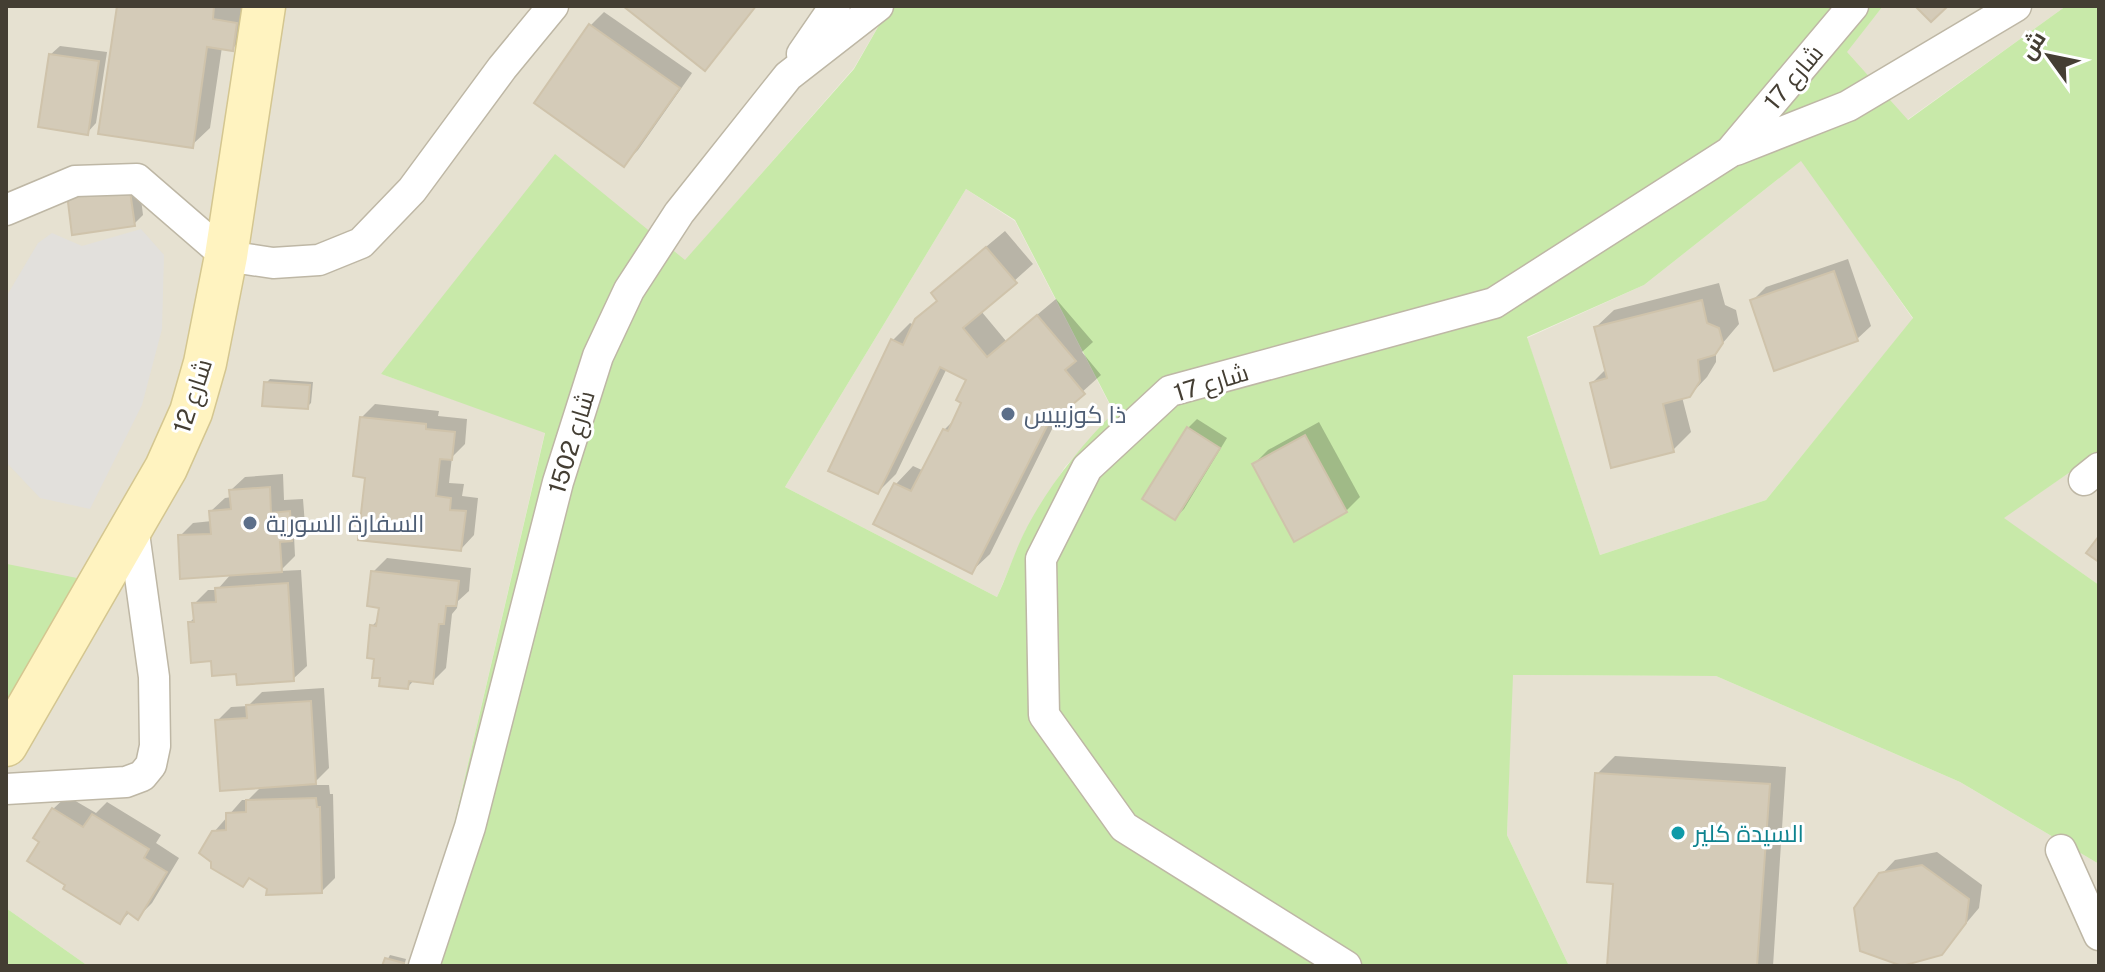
<svg xmlns="http://www.w3.org/2000/svg" width="2105" height="972" font-family="'Public Sans',Cairo,sans-serif">
<style>
.residential{fill:#e6e1d1}
.green{fill:#c8e9a9;fill-rule:evenodd}
.parking{fill:#e2e0dc}
.shadow{fill:#0003}
.building{fill:#d4cbb8;stroke:#cfc3ab;stroke-width:2}
.lines{fill:none;stroke-linecap:round;stroke-linejoin:round}
.street-casing{stroke:#beb7a5;stroke-width:33}
.secondary-casing{stroke:#d4c690;stroke-width:45}
.street{stroke:#fff;stroke-width:30}
.secondary{stroke:#fff3c0;stroke-width:42}
.service-dot{fill:#5c6f8a;stroke:#fff;stroke-width:3}
.culture-dot{fill:#0f9aa8;stroke:#fff;stroke-width:3}
.labels{text-anchor:middle;dominant-baseline:central;stroke-width:6;stroke-linejoin:round;paint-order:stroke}
.street-label{font-size:24px;fill:#443e33;stroke:#fff}
.service-label{font-size:24px;fill:#4e5e75;stroke:#fff;text-anchor:start}
.culture-label{font-size:24px;fill:#0d838f;stroke:#fff;text-anchor:start}
</style>
<rect width="100%" height="100%" fill="#f2eee3"/>
<g class="residential">
<polygon points="6,6 890,6 854,68 685,261 381,374 545,432 421,966 88,966 6,908"/>
<polygon points="1883,6 2066,6 1907,120 1846,52"/>
<polygon points="1802,160 1913,319 1766,500 1600,555 1527,338 1644,285"/>
<polygon points="966,189 1015,221 1114,413 1065,467 1026,529 997,597 785,487"/>
<polygon points="2099,452 2099,585 2003,518"/>
<polygon points="1512,675 1716,676 1960,782 2099,864 2099,966 1569,966 1507,835"/>
</g>
<g class="green">
<path d="M890,6H1883L1847,52L1908,120L2066,6H2099V452L2004,518L2099,585V864L1960,782L1716,676L1513,675L1507,835L1569,966H421L545,433L381,374L555,154L685,260L854,69ZM1801,161L1913,318L1766,500L1600,555L1527,337L1644,285ZM966,189L1015,220L1114,412C1080,447 1050,484 1027,527C1015,550 1008,574 997,597L785,487Z"/>
<polygon points="7,564 102,583 6,757 6,565"/>
<polygon points="6,908 88,966 6,966"/>
</g>
<polygon class="parking" points="141,229 164,255 162,329 142,405 90,509 40,498 6,462 6,297 38,243 52,233 82,246"/>
<g class="shadow">
<polygon points="119,6 254,6 250,31 232,49 222,47 210,128 192,145"/>
<polygon points="604,12 692,73 638,150 624,164 591,25"/>
<polygon points="60,46 107,52 96,123 87,133 50,55"/>
<polygon points="138,176 143,215 134,224 69,194"/>
<polygon points="1005,231 1033,264 981,311 1006,341 1056,299 1093,342 1082,352 1101,375 1061,411 990,554 972,571 896,484 913,466 924,471 944,430 956,418 969,379 947,368 896,474 878,492 892,341 910,323 914,325 938,299 933,293 951,276"/>
<polygon points="1848,259 1871,326 1857,339 1752,301 1766,287"/>
<polygon points="1719,283 1725,305 1736,310 1739,324 1716,351 1716,362 1707,377 1689,396 1682,397 1691,432 1673,450 1592,383 1606,369 1596,327 1614,310"/>
<polygon points="270,379 313,382 311,403 307,407 266,383"/>
<polygon points="375,404 439,411 438,416 467,419 465,444 452,457 449,483 464,484 462,496 478,498 474,535 461,549 367,476 361,418"/>
<polygon points="1197,419 1227,438 1184,509 1175,518 1188,428"/>
<polygon points="1319,422 1360,497 1346,511 1254,464 1268,450"/>
<polygon points="283,474 284,500 303,499 305,525 294,536 295,556 280,571 301,570 307,666 293,679 238,672 213,659 190,622 195,617 194,604 208,590 217,590 232,573 180,536 193,523 212,521 211,511 225,498 232,497 231,490 245,477"/>
<polygon points="387,558 471,568 469,591 458,601 457,608 452,614 446,668 432,682 415,679 408,687 377,657 372,626 379,619 381,606 373,572"/>
<polygon points="324,688 329,768 312,785 329,785 330,794 333,794 335,878 322,891 269,887 250,876 214,832 242,800 248,800 262,786 217,721 231,707 248,706 262,692"/>
<polygon points="1615,756 1786,767 1773,966 1609,966 1615,882 1597,774"/>
<polygon points="67,796 96,813 107,802 161,835 156,843 179,858 152,903 138,917 130,912 120,922 68,884 42,841 53,809"/>
<polygon points="1937,852 1982,885 1979,908 1941,953 1881,875 1895,860"/>
<polygon points="390,955 406,959 404,966 384,966"/>
</g>
<g class="building">
<polygon points="117,6 214,6 213,19 237,23 233,51 207,47 193,148 98,134"/>
<polygon points="623,6 756,6 705,71"/>
<polygon points="1915,6 1948,6 1931,22"/>
<polygon points="589,24 680,88 624,167 534,103"/>
<polygon points="49,54 99,61 88,135 38,127"/>
<polygon points="129,184 135,226 72,235 67,194"/>
<polygon points="986,247 1017,283 963,328 987,357 1037,315 1076,361 1065,370 1085,394 1047,426 972,574 873,524 894,483 911,491 943,429 948,431 961,403 956,400 966,380 940,367 878,494 828,471 891,339 903,345 915,319 937,301 931,293"/>
<polygon points="1834,271 1858,341 1774,371 1750,300"/>
<polygon points="1702,300 1707,323 1719,328 1723,343 1715,355 1698,360 1700,381 1690,397 1663,404 1674,452 1611,468 1590,383 1607,378 1594,327"/>
<polygon points="264,382 310,385 308,409 262,406"/>
<polygon points="360,417 426,424 426,429 455,432 452,460 440,459 436,496 451,498 450,510 466,511 461,551 358,540 365,478 353,476"/>
<polygon points="1187,427 1220,448 1175,520 1142,499"/>
<polygon points="1305,435 1347,512 1294,542 1252,464"/>
<polygon points="270,487 271,513 290,511 292,541 280,542 282,572 180,579 178,535 211,534 209,511 231,509 229,490"/>
<polygon points="2099,536 2099,562 2086,553"/>
<polygon points="371,571 459,581 456,606 446,606 444,624 439,624 433,684 409,681 408,689 379,686 380,678 372,678 374,659 367,658 370,625 376,626 379,608 367,606"/>
<polygon points="288,583 294,681 237,685 236,674 212,676 211,661 191,663 188,622 194,622 192,603 216,602 215,588"/>
<polygon points="311,701 316,784 220,791 215,720 247,718 246,705"/>
<polygon points="1595,773 1770,784 1757,966 1607,966 1613,884 1587,882"/>
<polygon points="316,798 317,807 320,807 322,893 266,895 267,889 249,878 243,887 211,868 211,862 199,853 212,831 226,830 226,813 246,812 246,800"/>
<polygon points="52,808 83,827 92,814 149,849 144,858 167,872 138,920 127,912 120,924 63,889 65,885 27,861 39,842 33,838"/>
<polygon points="1922,865 1969,899 1966,923 1942,955 1902,966 1860,951 1854,908 1879,873"/>
<polygon points="385,958 404,963 403,966 382,966"/>
</g>
<g class="lines">
<defs>
<g id="street">
<polyline points="802,54 835,6"/>
<polyline points="1736,150 1848,106 2016,6"/>
<polyline points="6,210 75,181 137,179 226,256 273,263 319,260 361,243 412,190 502,68 553,6"/>
<polyline points="2084,480 2099,468"/>
<polyline points="6,789 126,782 142,776 151,765 155,746 154,677 133,526"/>
<polyline points="2061,850 2099,935"/>
<polyline points="424,966 470,827 558,482 598,356 629,290 679,213 788,76 878,6"/>
<polyline points="1346,966 1124,827 1044,715 1041,559 1087,468 1170,391 1494,303 1730,152 1853,6"/>
</g>
<polyline id="secondary" points="6,745 166,468 191,412 205,363 226,256 264,6"/>
</defs>
<use href="#street" class="street-casing"/>
<use href="#secondary" class="secondary-casing"/>
<use href="#street" class="street"/>
<use href="#secondary" class="secondary"/>
</g>
<g class="service-dot">
<circle cx="1008" cy="414" r="8"/>
<circle cx="250" cy="523" r="8"/>
</g>
<circle class="culture-dot" cx="1678" cy="833" r="8"/>
<g class="labels">
<g class="street-label">
<text transform="translate(1793 77) rotate(-50)">شارع 17</text>
<text transform="translate(1211 382) rotate(-17)">شارع 17</text>
<text transform="translate(192 396) rotate(-72)">شارع 12</text>
<text transform="translate(571 442) rotate(-73)">شارع 1502</text>
</g>
<g class="service-label">
<text x="1024" y="414">ذا كوزبيس</text>
<text x="266" y="523">السفارة السورية</text>
</g>
<g class="culture-label">
<text x="1694" y="833">السيدة كلير</text>
</g>
</g>
<rect width="2105" height="972" fill="none" stroke="#443e33" stroke-width="16"/>
<g transform="translate(2049 56) rotate(303)" stroke="#ffffff" stroke-width="6" paint-order="stroke">
<path d="M0-6L14 30L0 20L-14 30Z" fill="#443e33"/>
<text y="-12" font-size="22" font-weight="bold" text-anchor="middle" fill="#443e33">ش</text>
</g>
</svg>
